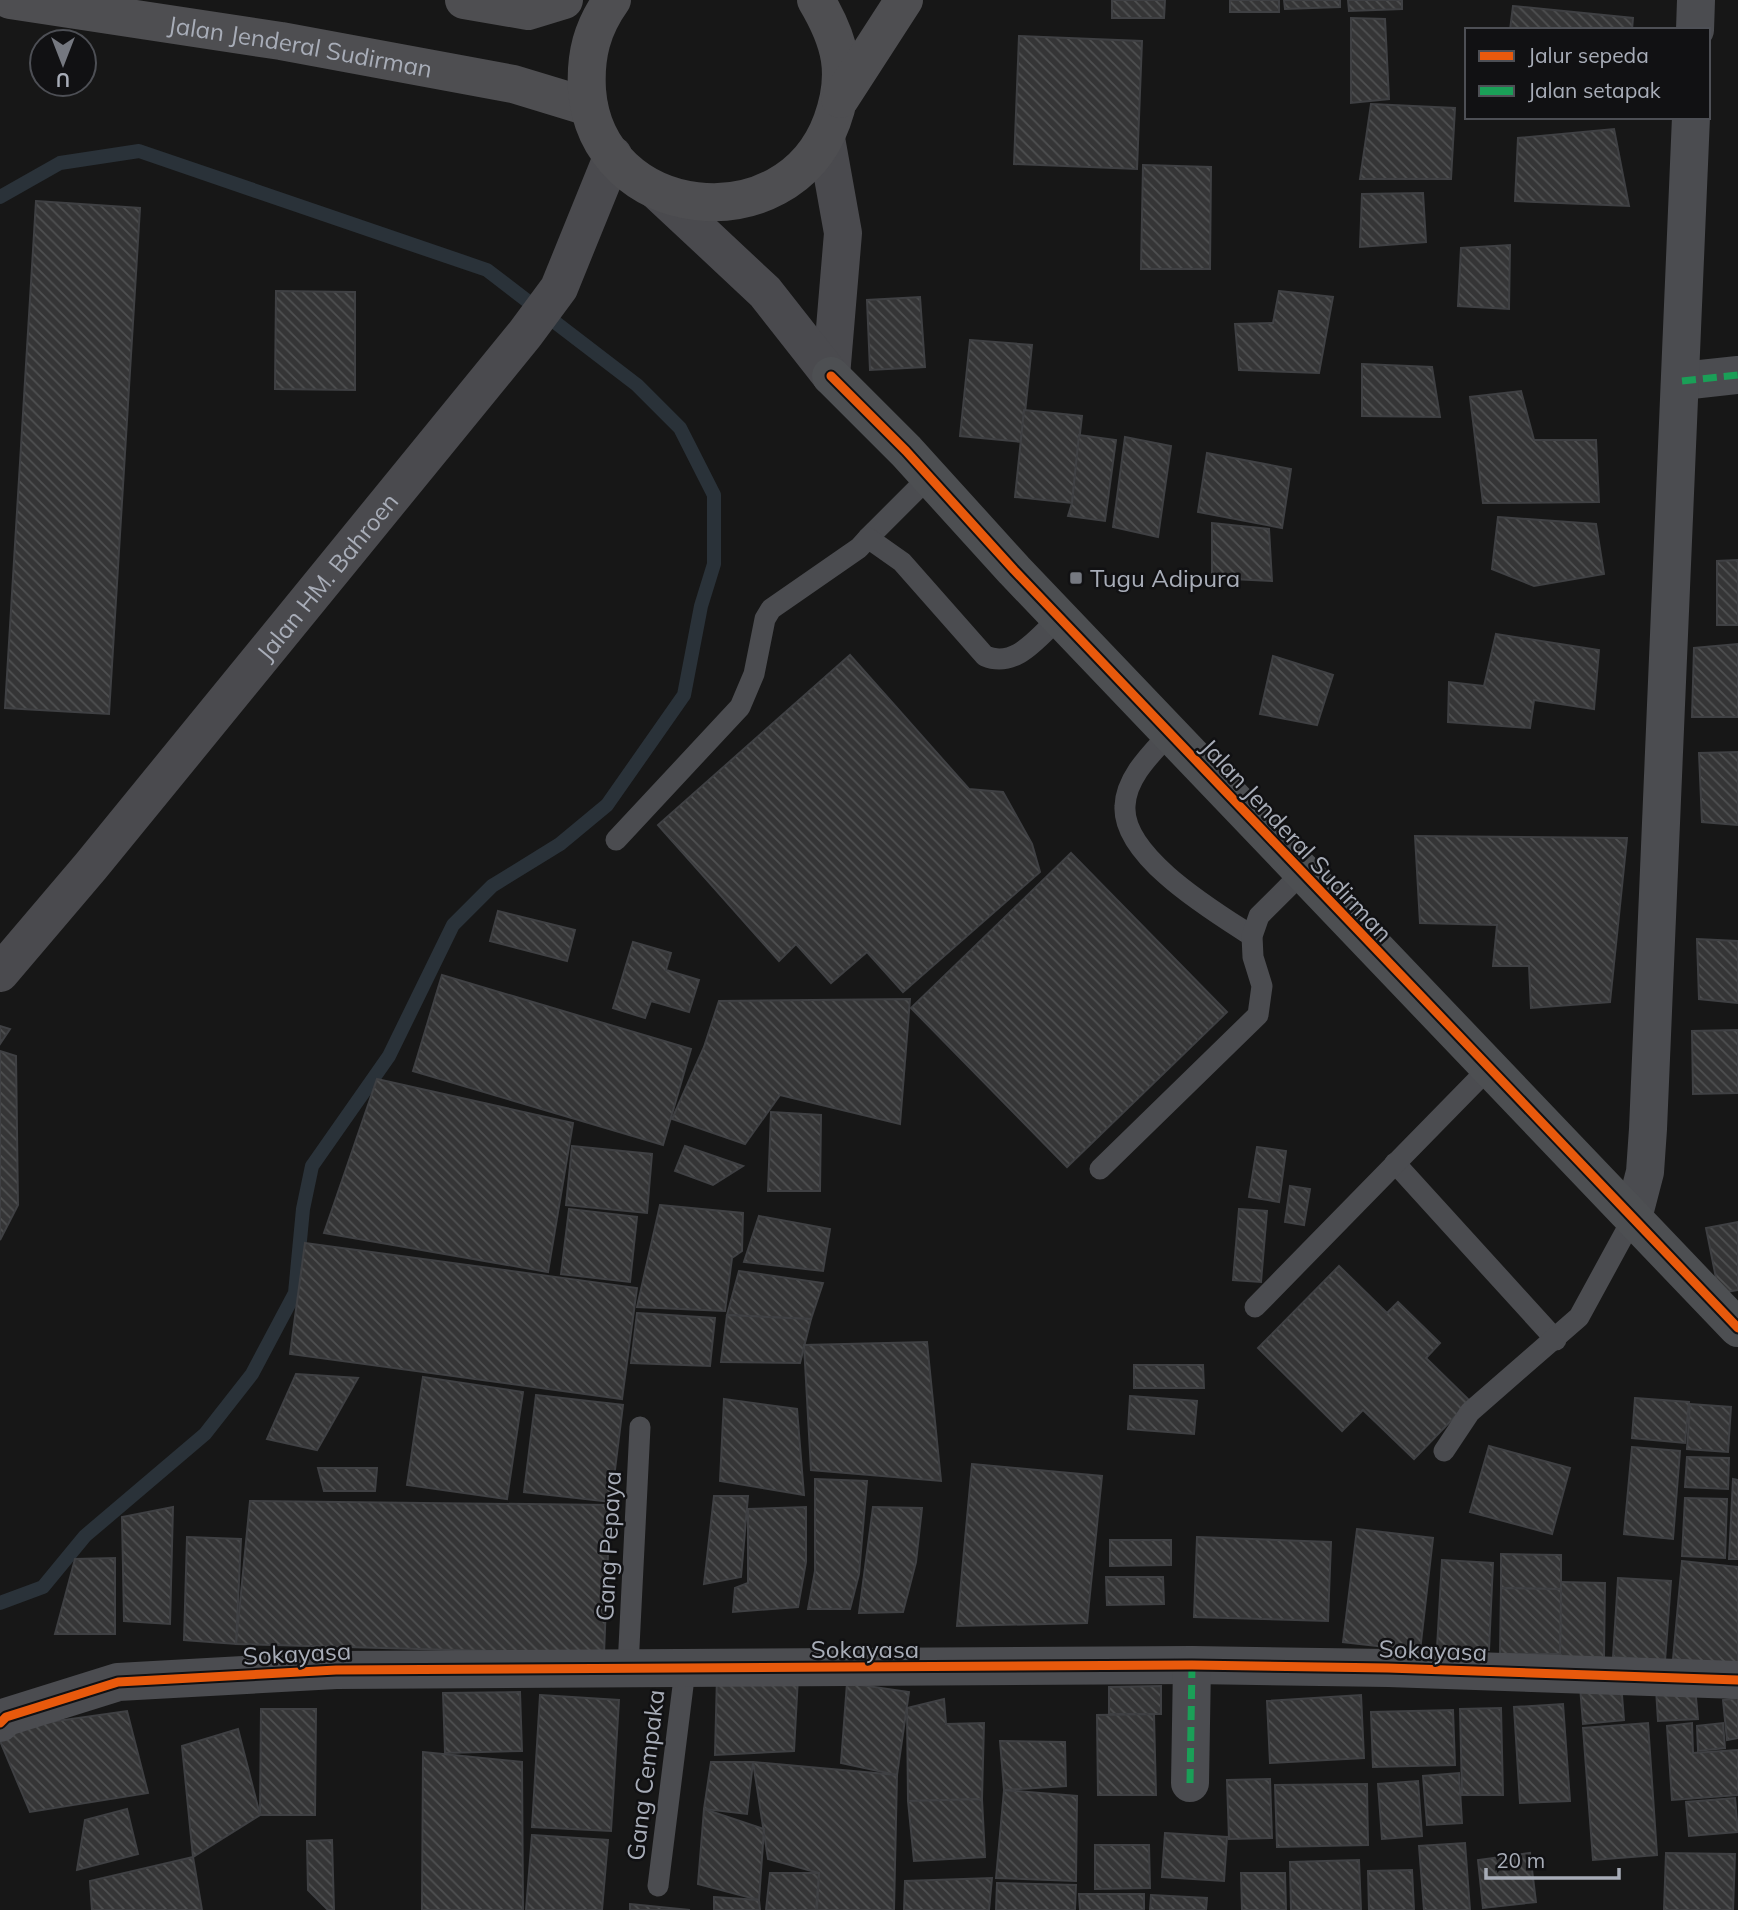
<svg xmlns="http://www.w3.org/2000/svg" width="1738" height="1910" font-family="Mulish,sans-serif">
<style>
.lines{fill:none;stroke-linecap:round;stroke-linejoin:round}
.stream{stroke:#2a3239;stroke-width:14}
.building{fill:url(#building-back-hatch);stroke:#3f4043;stroke-width:2}
.lane{stroke:#4b4c50;stroke-width:21}
.street{stroke:#4b4c50;stroke-width:38}
.secondary{stroke:#4a4a4e;stroke-width:38}
.primary{stroke:#4d4f52;stroke-width:38}
.highway{stroke:#4e4e51;stroke-width:38}
.quiet{stroke:#1a9f57;stroke-width:7;stroke-dasharray:14 7;stroke-linecap:butt}
.cycleway-casing{stroke:#111113;stroke-width:13}
.cycleway{stroke:#e8590c;stroke-width:9}
.poi-dot{fill:#757880;stroke:#111113;stroke-width:2.5}
.labels{text-anchor:middle;dominant-baseline:central;stroke-width:5;stroke-linejoin:round;paint-order:stroke}
.street-label{font-size:24px;fill:#a8adb8;stroke:#111113}
.poi-label{font-size:24px;fill:#a8adb8;stroke:#111113;text-anchor:start}
</style>
<defs>
<pattern id="building-back-hatch" width="6" height="6" patternUnits="userSpaceOnUse" patternTransform="scale(1.75)"><rect width="6" height="6" fill="#353536"/><path d="M-1 5l2 2M0 0l6 6M5-1l2 2" fill="none" stroke="#4f5051"/></pattern>
</defs>
<rect width="100%" height="100%" fill="#171717"/>
<g class="lines">
<polyline class="stream" points="0,197 60,163 139,151 487,270 637,385 680,428 714,495 714,564 701,606 684,695 607,805 560,844 492,886 453,925 389,1056 312,1166 303,1209 295,1293 252,1374 205,1434 85,1536 43,1587 0,1603"/>
</g>
<g class="building">
<polygon points="1112,0 1165,0 1164,18 1112,18"/>
<rect x="1230" y="0" width="49" height="12"/>
<polygon points="1284,0 1340,0 1340,7 1285,9"/>
<polygon points="1348,0 1402,0 1402,9 1349,11"/>
<polygon points="1513,6 1633,18 1632,30 1510,30"/>
<polygon points="1351,18 1385,19 1389,99 1351,103"/>
<polygon points="1019,36 1142,41 1137,169 1014,164"/>
<polygon points="1371,104 1455,108 1451,179 1360,179"/>
<polygon points="1614,129 1629,206 1515,201 1518,138"/>
<polygon points="1143,165 1211,167 1210,269 1141,269"/>
<polygon points="1423,193 1426,242 1360,247 1362,194"/>
<polygon points="36,201 140,208 109,714 5,708"/>
<polygon points="1510,245 1509,309 1458,306 1461,248"/>
<polygon points="276,291 355,292 355,390 275,389"/>
<polygon points="1279,291 1333,297 1319,373 1239,370 1235,324 1273,323"/>
<polygon points="920,297 925,367 870,370 867,300"/>
<polygon points="970,340 1032,345 1022,442 960,436"/>
<polygon points="1362,364 1432,367 1440,417 1362,416"/>
<polygon points="1521,391 1534,440 1596,440 1599,502 1483,503 1470,397"/>
<polygon points="1024,410 1082,416 1072,503 1015,497"/>
<polygon points="1079,435 1116,440 1105,521 1068,516 1072,503"/>
<polygon points="1125,437 1171,446 1158,537 1113,527"/>
<polygon points="1207,453 1291,469 1282,528 1198,512"/>
<polygon points="1498,517 1596,524 1604,574 1534,586 1492,569"/>
<polygon points="1212,523 1269,529 1272,581 1212,578"/>
<polygon points="1738,560 1738,625 1717,625 1717,561"/>
<polygon points="1496,634 1599,650 1594,709 1534,700 1530,728 1448,722 1449,682 1484,686"/>
<polygon points="1738,644 1738,717 1692,717 1694,648"/>
<polygon points="850,655 969,789 1003,792 1032,844 1040,872 903,992 867,952 831,983 796,944 779,961 658,825"/>
<polygon points="1273,656 1333,675 1317,725 1260,714"/>
<polygon points="1738,752 1738,825 1702,822 1699,753"/>
<polygon points="1415,836 1627,838 1610,1002 1531,1008 1529,966 1493,966 1497,925 1420,923"/>
<polygon points="1071,853 1227,1012 1067,1167 911,1008"/>
<polygon points="498,911 575,930 567,961 490,941"/>
<polygon points="1697,939 1738,941 1738,1003 1699,999"/>
<polygon points="633,942 671,953 666,970 699,980 689,1012 651,1001 645,1018 613,1008"/>
<polygon points="442,975 691,1049 663,1145 413,1071"/>
<polygon points="910,999 900,1124 780,1095 745,1144 672,1119 704,1047 719,1001"/>
<polygon points="0,1026 10,1029 0,1044"/>
<polygon points="1738,1030 1738,1093 1693,1094 1692,1031"/>
<polygon points="0,1051 16,1056 18,1205 0,1240"/>
<polygon points="377,1079 573,1123 548,1272 324,1233"/>
<polygon points="771,1112 821,1115 820,1191 768,1191"/>
<polygon points="572,1146 652,1154 647,1213 566,1205"/>
<polygon points="685,1146 743,1166 713,1185 675,1171"/>
<polygon points="1257,1147 1286,1151 1279,1202 1249,1197"/>
<polygon points="1290,1186 1310,1189 1304,1225 1285,1222"/>
<polygon points="660,1205 743,1213 742,1251 732,1258 725,1311 637,1307"/>
<polygon points="569,1209 637,1217 630,1282 561,1274"/>
<polygon points="1239,1209 1267,1211 1261,1282 1233,1280"/>
<polygon points="759,1216 830,1229 823,1271 744,1262"/>
<polygon points="1738,1222 1738,1290 1719,1293 1706,1228"/>
<polygon points="305,1243 637,1288 622,1399 290,1354"/>
<polygon points="1339,1266 1387,1313 1398,1302 1440,1343 1426,1358 1470,1401 1414,1459 1363,1410 1342,1431 1258,1348"/>
<polygon points="739,1271 823,1283 811,1319 727,1315"/>
<polygon points="637,1313 715,1318 710,1366 631,1363"/>
<polygon points="727,1315 811,1319 800,1363 721,1362"/>
<polygon points="927,1342 941,1481 811,1470 804,1345"/>
<polygon points="1134,1365 1203,1365 1204,1388 1134,1388"/>
<polygon points="296,1374 358,1378 317,1450 267,1439"/>
<polygon points="423,1377 523,1392 507,1499 407,1485"/>
<polygon points="536,1395 623,1405 611,1502 524,1492"/>
<polygon points="1130,1396 1197,1401 1194,1434 1128,1429"/>
<polygon points="1635,1398 1689,1402 1685,1443 1632,1438"/>
<polygon points="724,1399 797,1409 804,1495 720,1481"/>
<polygon points="1690,1404 1731,1407 1728,1452 1687,1449"/>
<polygon points="1489,1446 1570,1468 1552,1534 1470,1512"/>
<polygon points="1632,1447 1680,1451 1673,1539 1624,1534"/>
<polygon points="1687,1457 1729,1458 1728,1489 1685,1487"/>
<polygon points="972,1464 1102,1476 1087,1623 957,1626"/>
<polygon points="318,1468 377,1468 375,1491 324,1491"/>
<polygon points="815,1479 867,1481 859,1574 850,1609 808,1609 815,1571"/>
<polygon points="1733,1479 1738,1480 1738,1559 1729,1559"/>
<polygon points="714,1496 748,1496 741,1577 704,1584"/>
<polygon points="1685,1498 1727,1499 1725,1558 1682,1556"/>
<polygon points="250,1501 610,1505 604,1654 236,1644"/>
<polygon points="173,1507 170,1624 124,1621 122,1517"/>
<polygon points="806,1507 806,1562 798,1607 733,1612 735,1588 748,1583 748,1509"/>
<polygon points="873,1507 922,1508 916,1562 903,1612 859,1613"/>
<polygon points="1357,1529 1433,1538 1420,1651 1343,1642"/>
<polygon points="187,1537 241,1539 236,1644 184,1640"/>
<polygon points="1197,1537 1331,1542 1328,1621 1194,1617"/>
<polygon points="1110,1540 1171,1540 1171,1565 1110,1566"/>
<polygon points="1501,1554 1561,1555 1561,1589 1501,1588"/>
<polygon points="115,1558 115,1634 55,1634 75,1559"/>
<polygon points="1442,1560 1493,1563 1489,1650 1437,1648"/>
<polygon points="1682,1561 1738,1567 1738,1665 1673,1659"/>
<polygon points="1106,1577 1163,1577 1164,1604 1107,1605"/>
<polygon points="1618,1578 1671,1581 1665,1661 1613,1657"/>
<polygon points="1561,1582 1605,1583 1604,1657 1560,1657"/>
<polygon points="1501,1588 1561,1589 1560,1654 1500,1654"/>
<polygon points="717,1675 798,1677 794,1751 715,1755"/>
<polygon points="847,1683 909,1692 897,1775 841,1763"/>
<polygon points="1621,1683 1624,1720 1583,1724 1580,1686"/>
<polygon points="1161,1686 1161,1714 1109,1714 1109,1687"/>
<polygon points="1695,1687 1698,1719 1658,1721 1656,1689"/>
<polygon points="520,1692 522,1751 445,1753 443,1693"/>
<polygon points="540,1695 619,1700 611,1831 532,1827"/>
<polygon points="1361,1695 1364,1758 1270,1763 1267,1701"/>
<polygon points="1738,1698 1738,1738 1727,1740 1723,1700"/>
<polygon points="944,1699 946,1724 984,1723 982,1799 908,1801 907,1708"/>
<polygon points="1563,1704 1570,1801 1520,1803 1514,1707"/>
<polygon points="1501,1708 1503,1795 1462,1795 1460,1709"/>
<polygon points="261,1709 316,1709 315,1815 260,1815"/>
<polygon points="1453,1710 1455,1765 1373,1767 1371,1712"/>
<polygon points="127,1711 148,1793 30,1812 0,1741 0,1729"/>
<polygon points="1154,1714 1156,1795 1098,1795 1097,1715"/>
<polygon points="1648,1723 1657,1855 1593,1860 1583,1728"/>
<polygon points="1692,1723 1693,1753 1738,1750 1738,1795 1672,1800 1667,1726"/>
<polygon points="1723,1723 1725,1748 1698,1751 1697,1726"/>
<polygon points="238,1729 260,1815 193,1857 182,1746"/>
<polygon points="1000,1741 1065,1742 1066,1786 1004,1790"/>
<polygon points="423,1752 522,1762 523,1910 422,1910"/>
<polygon points="711,1762 753,1762 747,1814 704,1809"/>
<polygon points="753,1762 897,1775 894,1910 817,1910 819,1873 768,1859"/>
<polygon points="1459,1773 1462,1823 1427,1825 1423,1776"/>
<polygon points="1270,1779 1272,1838 1229,1839 1227,1780"/>
<polygon points="1418,1781 1422,1836 1382,1839 1378,1784"/>
<polygon points="1367,1784 1368,1845 1277,1847 1275,1785"/>
<polygon points="1004,1790 1077,1796 1076,1881 996,1878"/>
<polygon points="1735,1798 1738,1832 1689,1836 1686,1802"/>
<polygon points="982,1799 985,1857 914,1861 908,1801"/>
<polygon points="127,1809 138,1854 77,1870 85,1820"/>
<polygon points="704,1809 764,1829 759,1900 698,1884"/>
<polygon points="1165,1833 1227,1837 1224,1881 1162,1877"/>
<polygon points="532,1835 608,1840 602,1910 526,1910"/>
<polygon points="332,1840 334,1910 328,1910 308,1890 307,1841"/>
<polygon points="1465,1843 1470,1910 1424,1910 1419,1846"/>
<polygon points="1095,1845 1149,1845 1150,1888 1095,1889"/>
<polygon points="1530,1853 1536,1902 1483,1908 1478,1860"/>
<polygon points="1666,1853 1735,1854 1733,1910 1664,1910"/>
<polygon points="193,1857 202,1910 92,1910 90,1881"/>
<polygon points="1359,1860 1361,1910 1291,1910 1290,1862"/>
<polygon points="1412,1870 1414,1910 1369,1910 1368,1871"/>
<polygon points="770,1873 819,1873 816,1910 766,1910"/>
<polygon points="1241,1873 1285,1873 1286,1910 1242,1910"/>
<polygon points="992,1878 989,1910 904,1910 905,1881"/>
<polygon points="997,1883 1076,1885 1075,1910 996,1910"/>
<polygon points="1079,1894 1144,1894 1144,1910 1080,1910"/>
<polygon points="1151,1895 1207,1898 1206,1910 1150,1910"/>
<polygon points="714,1897 759,1900 760,1910 714,1910"/>
<polygon points="630,1904 690,1910 630,1910"/>
</g>
<g class="lines">
<g class="lane">
<polyline points="868,538 930,476"/>
<path d="M1170,733C1152,753 1126,777 1125,806C1122,857 1215,912 1252,936"/>
<path d="M616,840L740,707L754,674L765,619L771,609L859,548L868,538L902,562L985,656C1016,669 1038,637 1060,617"/>
<polyline points="1395,1163 1556,1340"/>
<polyline points="1100,1169 1258,1015 1262,986 1253,957 1252,936 1259,916 1302,873"/>
<polyline points="1255,1307 1488,1069"/>
<polyline points="1444,1451 1470,1412 1579,1317 1633,1218"/>
<polyline points="628,1667 640,1427"/>
<polyline points="658,1886 685,1670"/>
</g>
<g class="street">
<polyline points="1695,30 1696,0"/>
<polyline points="1682,381 1738,375"/>
<polyline points="1633,1218 1645,1172 1648,1129 1691,117"/>
<polyline points="0,1723 6,1717 118,1682 336,1670 1192,1665 1388,1668 1738,1680"/>
<polyline points="1190,1783 1192,1665"/>
</g>
<g class="secondary">
<polyline points="826,138 843,233 831,376"/>
<polyline points="657,191 765,292 831,376"/>
<path id="s1" d="M0,973L91,866L525,334L559,288L613,155"/>
</g>
<polyline class="primary" points="831,376 906,451 1014,570 1738,1328"/>
<g class="highway">
<path id="s2" d="M10,0L281,41L513,84L589,107"/>
<polyline points="464,0 528,11 564,0"/>
<path d="M612,0C592,28 585,55 587,90C597,222 787,244 832,121C849,74 841,42 816,0"/>
<polyline points="840,99 904,0"/>
</g>
<g class="quiet">
<polyline points="1682,381 1738,375"/>
<polyline points="1190,1783 1192,1665"/>
</g>
<defs>
<g id="cycleway">
<polyline points="831,376 906,451 1014,570 1738,1328"/>
<polyline points="0,1723 6,1717 118,1682 336,1670 1192,1665 1388,1668 1738,1680"/>
</g>
</defs>
<use href="#cycleway" class="cycleway-casing"/>
<use href="#cycleway" class="cycleway"/>
</g>
<rect class="poi-dot" x="1069" y="571" width="14" height="14" rx="3.5"/>
<g class="labels">
<g class="street-label">
<text stroke="none"><textPath href="#s2" startOffset="294">Jalan Jenderal Sudirman</textPath></text>
<text stroke="none"><textPath href="#s1" startOffset="514">Jalan HM. Bahroen</textPath></text>
<text transform="translate(1297 840) rotate(47)">Jalan Jenderal Sudirman</text>
<text transform="translate(608 1546) rotate(-87)">Gang Pepaya</text>
<text x="865" y="1649">Sokayasa</text>
<text transform="translate(1433 1650) rotate(2)">Sokayasa</text>
<text transform="translate(297 1653) rotate(-3)">Sokayasa</text>
<text transform="translate(645 1775) rotate(-83)">Gang Cempaka</text>
</g>
<g class="poi-label">
<text x="1090" y="578">Tugu Adipura</text>
</g>
</g>
<rect x="1465" y="28" width="245" height="91" fill="#111113" stroke="#4d4f55" stroke-width="2"/>
<rect x="1479" y="51" width="35" height="10" fill="#e8590c" stroke="#4d4f55" stroke-width="2"/>
<text x="1528" y="63" font-size="21" fill="#a8adb8">Jalur sepeda</text>
<rect x="1479" y="86" width="35" height="10" fill="#1a9f57" stroke="#4d4f55" stroke-width="2"/>
<text x="1528" y="98" font-size="21" fill="#a8adb8">Jalan setapak</text>
<g transform="translate(63 63) rotate(180)"><circle r="33" fill="#111113" stroke="#4d4f55" stroke-width="2"/>
<path d="M0-5L12 26L0 18L-12 26Z" fill="#757880"/>
<text y="-10" font-size="19" font-weight="bold" text-anchor="middle" fill="#a8adb8">U</text>
</g>
<path d="M1486 1868v10h133v-10" fill="none" stroke="#a8adb8" stroke-width="3.5"/>
<text x="1496" y="1868" font-size="21" fill="#a8adb8" stroke="#111113" stroke-width="5" paint-order="stroke">20 m</text>
</svg>
